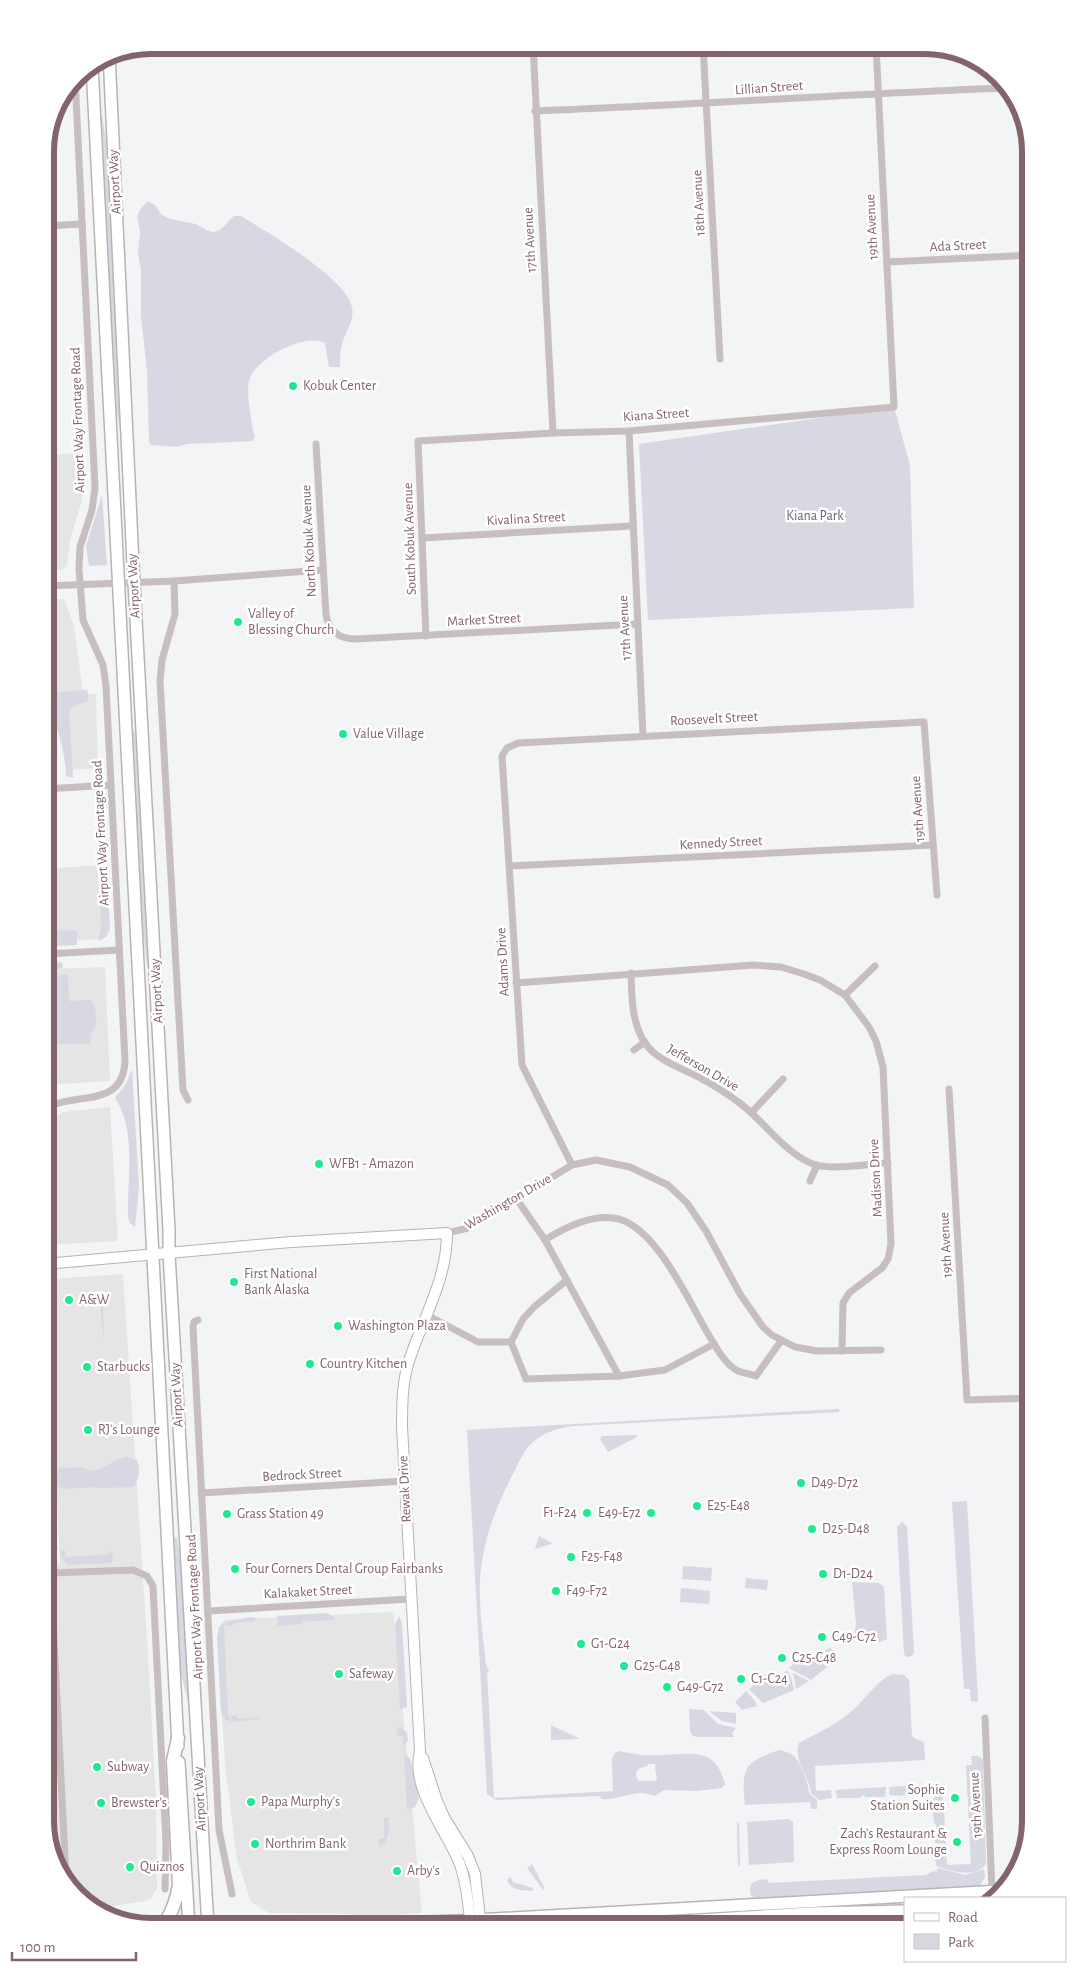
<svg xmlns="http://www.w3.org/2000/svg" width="1076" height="1972" font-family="'Alegreya Sans',sans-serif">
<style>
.built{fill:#e5e5e6}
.green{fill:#d8d8e2;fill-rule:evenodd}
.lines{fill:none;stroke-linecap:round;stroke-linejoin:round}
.secondary-casing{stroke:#bbb1b3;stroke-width:12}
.primary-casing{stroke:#bbb2b4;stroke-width:14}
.highway-casing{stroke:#b9b2b3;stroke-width:15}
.street{stroke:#c7bec0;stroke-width:7}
.secondary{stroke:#fff;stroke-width:10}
.primary{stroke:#fff;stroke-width:11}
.highway{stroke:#fff;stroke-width:12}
.poi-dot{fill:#20e791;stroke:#fff;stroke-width:2}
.labels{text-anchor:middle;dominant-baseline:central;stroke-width:5;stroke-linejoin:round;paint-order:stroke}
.street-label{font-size:14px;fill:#84646b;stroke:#fff}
.poi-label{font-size:14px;fill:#84646b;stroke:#fff;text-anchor:start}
.park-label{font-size:14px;fill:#66637b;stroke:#fff}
.rim{fill:none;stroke:#84646b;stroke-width:6}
</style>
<rect width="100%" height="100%" fill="#f2f4f6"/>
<g class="built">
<polygon points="82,453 82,500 70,540 67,566 62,570 45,571 45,455"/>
<polygon points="64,599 74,626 83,694 96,694 98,768 69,770 64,699 45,700 45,600"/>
<polygon points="100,865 104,939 45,942 45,869"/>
<polygon points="105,967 110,1081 45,1085 45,969"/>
<polygon points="110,1107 118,1241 45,1245 45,1125 51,1118 63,1112"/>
<polygon points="123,1274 149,1671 156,1805 157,1888 151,1898 145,1901 93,1909 53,1862 45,1821 45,1564 60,1563 47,1291 48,1283 52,1279"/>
<polygon points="391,1612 394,1616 422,1913 354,1918 353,1914 269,1913 251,1902 237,1859 225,1765 218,1634 220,1626 225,1620"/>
</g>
<g class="green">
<polygon points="102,115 106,140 121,425 119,425 114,395 100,116"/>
<path d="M147,202C158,202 156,212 164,216C173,221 185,221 195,224C202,226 209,234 217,231C224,229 228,220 234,216H241C267,232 346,278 352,307C355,321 345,332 342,344C340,351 340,359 340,367H329L325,343C305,332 254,359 249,381C246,393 251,418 253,431L255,436L253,441L187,444L177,447L151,445L149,441L147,371L141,316V271L138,253L140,232L137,216L141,208Z"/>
<polygon points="894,407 910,465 914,608 648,620 639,444"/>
<polygon points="102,495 107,565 89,566 86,546"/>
<path d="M45,654L50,692C63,694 75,689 87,690L88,693V701L74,706L69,711L73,778L66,776C66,763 60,727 51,718H45Z"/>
<path d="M134,730L138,751L150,965H147C136,888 136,809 132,731Z"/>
<polygon points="107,879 110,929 106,937 98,941 101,928 100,885 103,880"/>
<polygon points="72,930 77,931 77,945 56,946 54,931"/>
<path d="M61,962L63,964L62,968L56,970L55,974L58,976L65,974L70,977L68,978L69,1001L91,1000C96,1006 98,1021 95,1028C94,1031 92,1033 90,1035L91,1044H52L51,1031H45V963Z"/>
<path d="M132,1069L139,1188L135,1227L130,1223L128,1217C127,1179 137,1131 115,1098L126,1084Z"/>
<polygon points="96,1291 100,1292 103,1296 104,1342 99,1298 96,1298"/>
<path d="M839,1409V1412L574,1426C558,1428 544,1432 532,1443C524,1450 519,1462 514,1472C496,1506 482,1542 480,1581C479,1609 483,1637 486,1665L489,1671L487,1673L494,1798L613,1791L612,1759L615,1753L619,1751C632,1754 645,1756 658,1755C690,1755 715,1745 725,1784L722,1788L697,1791L664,1790L655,1796C635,1787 621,1801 601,1799L600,1796L496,1800L487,1794L467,1430ZM648,1764H656L655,1767L657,1779L655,1781H639L637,1779L636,1772L640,1768L647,1766Z"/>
<polygon points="636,1435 637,1437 608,1452 600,1439 602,1436"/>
<path d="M127,1457L137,1460C141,1470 139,1479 134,1487L97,1488L95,1487L62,1489L57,1486L56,1472L60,1468L82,1467L92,1471L101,1469L117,1460Z"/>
<polygon points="967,1501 978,1699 977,1702 971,1701 970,1689 964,1689 952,1502"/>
<polygon points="902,1522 907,1526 914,1652 912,1656 906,1657 904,1654 897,1527"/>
<polygon points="539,1536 552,1543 552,1544 535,1549"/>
<polygon points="177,1537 182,1574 190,1703 188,1703 180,1669 174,1538"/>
<polygon points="111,1549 113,1560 111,1563 67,1565 60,1554 61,1551 65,1550 66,1557 110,1554"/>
<polygon points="683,1566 712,1568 711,1581 682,1579"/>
<polygon points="746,1578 768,1580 767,1590 745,1588"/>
<polygon points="852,1582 879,1583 884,1587 887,1639 875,1644 854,1637 856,1624"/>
<polygon points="681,1588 710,1591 709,1604 680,1602"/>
<polygon points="327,1613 334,1617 334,1620 302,1622 302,1624 278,1626 277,1616"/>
<polygon points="399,1616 402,1623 407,1707 400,1709 395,1624"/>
<polygon points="251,1617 256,1618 255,1621 233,1623 233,1626 225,1626 228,1621"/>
<polygon points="226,1621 224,1626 228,1715 232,1722 225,1719 221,1712 217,1638 219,1627"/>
<polygon points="830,1647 838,1658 811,1680 789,1668 807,1652 815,1660"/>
<polygon points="787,1670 791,1677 794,1690 763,1703 749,1689 766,1674 774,1682"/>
<polygon points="793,1673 809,1681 796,1689"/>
<path d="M893,1674L904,1675L909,1680L912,1735L914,1738L924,1742L925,1760L815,1766L816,1791L831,1790L832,1798L819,1800L811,1793C809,1775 793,1762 799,1743C818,1733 837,1724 853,1710C865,1700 879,1678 893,1674Z"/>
<polygon points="746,1691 755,1701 757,1706 742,1710 735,1702"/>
<polygon points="689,1709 704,1710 718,1724 736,1728 732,1733 734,1737 698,1737 693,1736 690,1731"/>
<polygon points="709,1711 736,1713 736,1724 722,1721"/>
<polygon points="237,1715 238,1719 259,1717 259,1719 234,1722 230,1716"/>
<polygon points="551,1725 578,1738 578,1739 551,1740"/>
<polygon points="403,1727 403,1730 407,1732 408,1741 404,1745 405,1754 410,1758 419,1798 415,1807 407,1810 403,1736 397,1735 397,1728"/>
<path d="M779,1750C784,1751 790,1753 794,1756C800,1762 809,1784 809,1793L817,1800V1809H811L810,1802L745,1805C741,1768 744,1762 779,1750Z"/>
<path d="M971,1756H978L983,1759L986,1864C975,1879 951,1871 936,1866L935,1849L946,1848L947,1865L971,1864L966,1765H972Z"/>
<polygon points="915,1785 914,1795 908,1795 906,1793 902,1796 890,1795 889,1787"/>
<polygon points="919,1785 937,1784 937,1785 928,1794 919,1794"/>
<polygon points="886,1787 885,1797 865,1797 863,1795 859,1798 837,1798 836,1790"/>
<polygon points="942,1789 944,1807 934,1808 933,1799"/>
<polygon points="935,1811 944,1811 946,1844 935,1843 935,1832 937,1831 936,1825 934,1823 933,1812"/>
<path d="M384,1817L389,1818C389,1829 390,1840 380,1847L378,1839L384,1838Z"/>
<polygon points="788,1819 793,1822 794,1862 749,1865 747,1822"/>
<polygon points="737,1822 739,1823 740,1866 738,1865"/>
<polygon points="532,1864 544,1887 544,1891 527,1868"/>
<path d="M938,1868L965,1875L984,1869L985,1877L980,1886L756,1898L751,1896C747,1882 755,1880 767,1879L769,1883L926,1875L933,1871L936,1872Z"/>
<path d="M509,1877L511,1878L513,1882L533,1888V1891C522,1890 510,1891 507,1879H509Z"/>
</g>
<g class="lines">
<defs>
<g id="secondary">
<path d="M45,1264L291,1242L447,1233C447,1279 424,1316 410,1358C402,1381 402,1404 402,1427L420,1751C410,1788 446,1830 459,1862C467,1883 468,1905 471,1927"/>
<polyline points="423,1758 437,1801 444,1817 468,1856 475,1874 481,1927"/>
</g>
<g id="primary">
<polyline points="109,54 133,564 169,1230 169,1254 208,1927"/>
<polyline points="92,65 178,1746"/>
<polyline points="179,1762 189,1927"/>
<polyline points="284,1927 457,1921 1000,1891"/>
<polyline points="582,1927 812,1913 905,1911"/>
</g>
<path id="highway" d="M161,1927C171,1917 177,1898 179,1885L173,1761L178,1738"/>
</defs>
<use href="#secondary" class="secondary-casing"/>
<use href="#primary" class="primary-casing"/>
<use href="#highway" class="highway-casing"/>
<g class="street">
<polyline points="533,45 553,433"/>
<polyline points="703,45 720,359"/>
<path d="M535,111C692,105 848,94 1005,88"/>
<polyline points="45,226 82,224"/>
<polyline points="887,262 1031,255"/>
<polyline points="629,431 643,735"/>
<path d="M316,444L326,615C329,632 340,639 356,639L637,624"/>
<polyline points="422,538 632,526"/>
<polyline points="174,581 175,614 162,660 160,681 183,1090 188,1100"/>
<polyline points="45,586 174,581 323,570"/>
<polyline points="426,636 418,441 553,433 629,431 894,407 876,45"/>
<polyline points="45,789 111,785"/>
<polyline points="510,866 933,845"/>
<polyline points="45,954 119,950"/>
<path d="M631,973C632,996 631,1022 645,1043C658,1062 683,1068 702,1079C714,1085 726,1093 737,1101C763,1119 786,1156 816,1165C834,1170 869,1164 888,1163"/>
<polyline points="516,983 753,965 781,967 804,974 820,980 845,995 869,1027 876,1041 883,1067 891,1244 888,1259 882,1268 849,1293 843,1303 842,1351"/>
<polyline points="845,995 875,966"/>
<polyline points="634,1050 645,1042"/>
<polyline points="949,1089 967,1400 1031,1398"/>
<path d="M45,1110C71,1090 123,1111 125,1061L106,686L103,665L83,620L79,569L80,547L92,510L95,488L75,78"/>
<polyline points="752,1112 783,1079"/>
<polyline points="572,1165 522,1065 502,756 507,748 518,743 924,722 937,895"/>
<polyline points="810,1181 817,1165"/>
<polyline points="516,1198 545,1240 619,1376"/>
<polyline points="447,1233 468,1228 572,1165 596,1160 630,1167 668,1185 687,1203 706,1231 740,1294 763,1327 772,1335 795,1347 817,1351 881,1350"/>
<path d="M545,1240C564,1228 589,1215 613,1218C654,1222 688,1300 707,1332C715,1345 724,1364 738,1371C743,1373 750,1374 756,1376L781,1341"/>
<polyline points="427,1315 478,1342 511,1342 526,1379 619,1376 665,1370 714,1344"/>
<polyline points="198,1320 194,1322 193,1327 219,1830 232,1894"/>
<polyline points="511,1342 523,1319 534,1307 567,1280"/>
<polyline points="45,1459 66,1878"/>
<polyline points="201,1493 405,1481"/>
<polyline points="51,1573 133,1570 147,1576 153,1586 166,1843 165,1889"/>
<polyline points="208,1611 410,1599"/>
<polyline points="985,1718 992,1891"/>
<polyline points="741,1906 742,1927"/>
</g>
<use href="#secondary" class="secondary"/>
<use href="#primary" class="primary"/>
<use href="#highway" class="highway"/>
</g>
<g class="poi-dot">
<circle cx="293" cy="386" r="5"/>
<circle cx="238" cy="622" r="5"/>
<circle cx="343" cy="734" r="5"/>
<circle cx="319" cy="1164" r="5"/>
<circle cx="234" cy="1282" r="5"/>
<circle cx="69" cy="1300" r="5"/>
<circle cx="338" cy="1326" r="5"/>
<circle cx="310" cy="1364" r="5"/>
<circle cx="87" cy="1367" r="5"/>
<circle cx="88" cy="1430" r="5"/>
<circle cx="801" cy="1483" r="5"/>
<circle cx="697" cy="1506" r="5"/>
<circle cx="587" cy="1513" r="5"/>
<circle cx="651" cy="1513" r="5"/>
<circle cx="227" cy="1514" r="5"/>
<circle cx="812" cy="1529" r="5"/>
<circle cx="571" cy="1557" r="5"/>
<circle cx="235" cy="1569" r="5"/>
<circle cx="823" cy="1574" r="5"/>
<circle cx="556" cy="1591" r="5"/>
<circle cx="822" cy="1637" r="5"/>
<circle cx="581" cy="1644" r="5"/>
<circle cx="782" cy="1658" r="5"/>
<circle cx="624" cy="1666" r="5"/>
<circle cx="339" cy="1674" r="5"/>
<circle cx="741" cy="1679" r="5"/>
<circle cx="667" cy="1687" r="5"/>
<circle cx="97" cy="1767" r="5"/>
<circle cx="955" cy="1798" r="5"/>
<circle cx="251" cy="1802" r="5"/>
<circle cx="101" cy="1803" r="5"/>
<circle cx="957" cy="1842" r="5"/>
<circle cx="255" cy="1844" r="5"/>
<circle cx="130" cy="1867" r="5"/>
<circle cx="397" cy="1871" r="5"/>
</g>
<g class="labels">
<g class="street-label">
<text transform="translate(769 88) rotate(-4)">Lillian Street</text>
<text transform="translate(115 182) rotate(-93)">Airport Way</text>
<text transform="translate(699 203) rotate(-93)">18th Avenue</text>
<text transform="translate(872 227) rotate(-93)">19th Avenue</text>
<text transform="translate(530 240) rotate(-93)">17th Avenue</text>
<text transform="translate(958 246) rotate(-3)">Ada Street</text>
<text transform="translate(656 415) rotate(-4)">Kiana Street</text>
<text transform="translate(78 420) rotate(-92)">Airport Way Frontage Road</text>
<text transform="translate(526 519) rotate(-3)">Kivalina Street</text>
<text transform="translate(410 539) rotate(-92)">South Kobuk Avenue</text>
<text transform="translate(309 541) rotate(-93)">North Kobuk Avenue</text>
<text transform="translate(134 586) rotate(-93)">Airport Way</text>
<text transform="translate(484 620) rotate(-3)">Market Street</text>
<text transform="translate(625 628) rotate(-93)">17th Avenue</text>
<text transform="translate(714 719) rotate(-3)">Roosevelt Street</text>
<text transform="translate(918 809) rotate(-94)">19th Avenue</text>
<text transform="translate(101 833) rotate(-93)">Airport Way Frontage Road</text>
<text transform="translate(721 843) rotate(-3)">Kennedy Street</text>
<text transform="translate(503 962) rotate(-93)">Adams Drive</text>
<text transform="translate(157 991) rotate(-93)">Airport Way</text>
<text transform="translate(703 1068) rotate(30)">Jefferson Drive</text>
<text transform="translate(876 1178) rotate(-93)">Madison Drive</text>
<text transform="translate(508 1202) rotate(-30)">Washington Drive</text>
<text transform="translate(946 1245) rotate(-93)">19th Avenue</text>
<text transform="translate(177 1395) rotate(-93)">Airport Way</text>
<text transform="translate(302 1475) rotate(-3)">Bedrock Street</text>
<text transform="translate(405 1489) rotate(-93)">Rewak Drive</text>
<text transform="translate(308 1592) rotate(-3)">Kalakaket Street</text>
<text transform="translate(195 1607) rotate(-93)">Airport Way Frontage Road</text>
<text transform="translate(200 1799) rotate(-93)">Airport Way</text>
<text transform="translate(976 1805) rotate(-93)">19th Avenue</text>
</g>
<g class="poi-label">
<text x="303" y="386">Kobuk Center</text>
<text x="248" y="614">Valley of<tspan x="248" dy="16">Blessing Church</tspan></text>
<text x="353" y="734">Value Village</text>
<text x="329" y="1164">WFB1 - Amazon</text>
<text x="244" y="1274">First National<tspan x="244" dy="16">Bank Alaska</tspan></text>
<text x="79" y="1300">A&amp;W</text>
<text x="348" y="1326">Washington Plaza</text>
<text x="320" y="1364">Country Kitchen</text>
<text x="97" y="1367">Starbucks</text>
<text x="98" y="1430">RJ's Lounge</text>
<text x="811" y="1483">D49-D72</text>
<text x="707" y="1506">E25-E48</text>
<text x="577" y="1513" text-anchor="end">F1-F24</text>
<text x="641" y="1513" text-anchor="end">E49-E72</text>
<text x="237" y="1514">Grass Station 49</text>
<text x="822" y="1529">D25-D48</text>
<text x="581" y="1557">F25-F48</text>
<text x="245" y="1569">Four Corners Dental Group Fairbanks</text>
<text x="833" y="1574">D1-D24</text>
<text x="566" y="1591">F49-F72</text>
<text x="832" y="1637">C49-C72</text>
<text x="591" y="1644">G1-G24</text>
<text x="792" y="1658">C25-C48</text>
<text x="634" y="1666">G25-G48</text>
<text x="349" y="1674">Safeway</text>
<text x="751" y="1679">C1-C24</text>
<text x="677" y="1687">G49-G72</text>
<text x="107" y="1767">Subway</text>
<text x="945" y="1790" text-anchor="end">Sophie<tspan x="945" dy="16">Station Suites</tspan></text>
<text x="261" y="1802">Papa Murphy's</text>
<text x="111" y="1803">Brewster's</text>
<text x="947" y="1834" text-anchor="end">Zach's Restaurant &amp;<tspan x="947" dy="16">Express Room Lounge</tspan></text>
<text x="265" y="1844">Northrim Bank</text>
<text x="140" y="1867">Quiznos</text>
<text x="407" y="1871">Arby's</text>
</g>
<g class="park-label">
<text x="815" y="516">Kiana Park</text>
</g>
</g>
<path d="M0 0H1076V1972H0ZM151 54H925A97 97 0 0 1 1022 151V1821A97 97 0 0 1 925 1918H151A97 97 0 0 1 54 1821V151A97 97 0 0 1 151 54Z" fill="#fff" fill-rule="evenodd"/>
<path class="rim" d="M151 54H925A97 97 0 0 1 1022 151V1821A97 97 0 0 1 925 1918H151A97 97 0 0 1 54 1821V151A97 97 0 0 1 151 54Z"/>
<rect x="904" y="1897" width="162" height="65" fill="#ffffff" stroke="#cec1c4"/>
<rect x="914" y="1913" width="25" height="8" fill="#ffffff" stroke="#cec1c4"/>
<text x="948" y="1922" font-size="15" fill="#84646b">Road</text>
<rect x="914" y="1934" width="25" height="15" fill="#d8d8e2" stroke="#cec1c4"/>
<text x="948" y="1947" font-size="15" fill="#84646b">Park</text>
<path d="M12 1952v8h124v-8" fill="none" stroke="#84646b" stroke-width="2.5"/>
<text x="20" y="1952" font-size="15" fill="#84646b" stroke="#ffffff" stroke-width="4" paint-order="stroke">100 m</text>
</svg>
